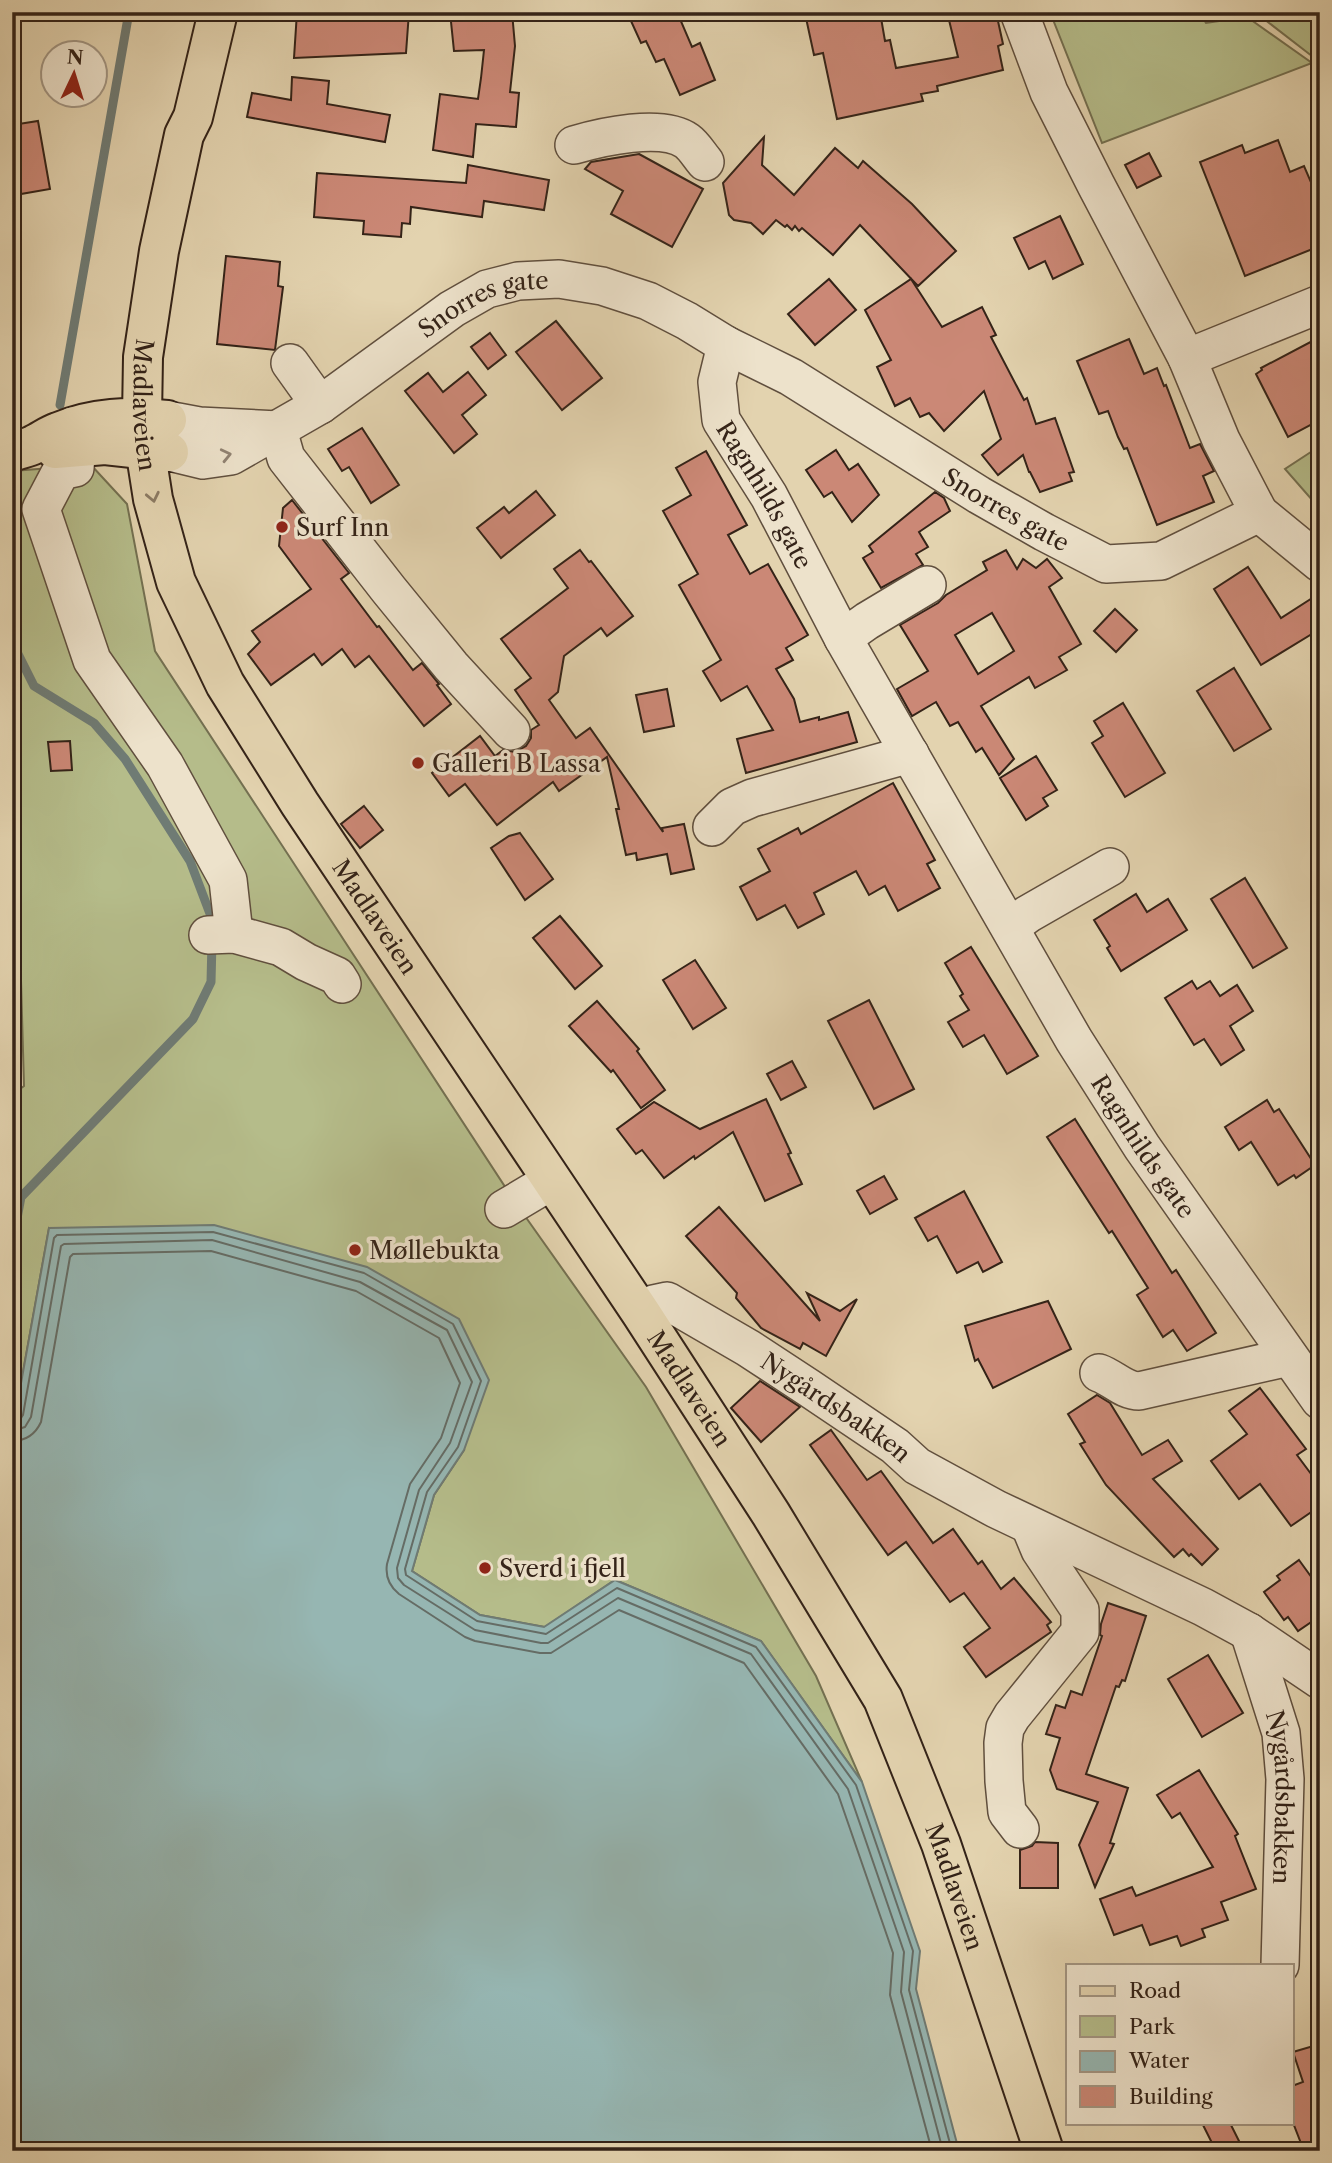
<svg xmlns="http://www.w3.org/2000/svg" width="1332" height="2163" font-family="'Libre Caslon Text',serif">
<style>
.green{fill:#b5bc8a;stroke:#747051;stroke-width:2}
.water{fill:#96b6b2;stroke:#6f7b74;stroke-width:2}
.lines{fill:none;stroke-linecap:round;stroke-linejoin:round}
.shore{stroke:#656c65;stroke-width:2}
.stream{stroke:#6f7b74;stroke-width:9}
.building{fill:#cb8876;stroke:#342318;stroke-width:2;fill-rule:evenodd}
.minor-casing{stroke:#604f3e;stroke-width:40}
.major-casing{stroke:#342318;stroke-width:42}
.minor{stroke:#ede2cb;stroke-width:37}
.major{stroke:#e3d3af;stroke-width:38}
.oneway{stroke:#908272}
.oneway2{stroke:#8c7b64}
.poi-dot{fill:#8f2418;stroke:#ede2cb;stroke-width:2.5}
.labels{text-anchor:middle;dominant-baseline:central;stroke-width:7;stroke-linejoin:round;paint-order:stroke}
.street-label{font-size:24px;fill:#342318;stroke:#ede2cb}
.poi-label{font-size:24px;fill:#342318;stroke:#ede2cb;text-anchor:start}
</style>
<rect width="100%" height="100%" fill="#e3d3af"/>
<filter id="stains"><feTurbulence type="fractalNoise" baseFrequency=".00286" numOctaves="4"/><feColorMatrix values="0 0 0 0 .2 0 0 0 0 .09 0 0 0 0 .02 0 0 0 .5 -.17"/></filter>
<radialGradient id="worn" r=".72"><stop offset=".6" stop-color="#630" stop-opacity="0"/><stop offset="1" stop-color="#630" stop-opacity=".3"/></radialGradient>
<g class="green">
<polygon points="1050,12 1199,12 1206,23 1247,17 1312,63 1102,143"/>
<polygon points="1255,12 1320,12 1320,59 1317,60"/>
<polygon points="1320,446 1320,509 1285,469"/>
<polygon points="91,465 127,504 155,651 515,1202 646,1387 816,1676 862,1782 761,1641 615,1580 545,1627 480,1615 412,1571 434,1495 464,1450 49,1228 12,1433 12,1095 24,1086 20,945 12,945 12,471"/>
</g>
<polygon class="water" points="214,1225 367,1267 459,1319 489,1380 464,1450 434,1495 412,1571 480,1615 544,1627 615,1580 761,1641 862,1782 920,1951 916,1989 959,2151 12,2151 12,1433 49,1228"/>
<g class="lines">
<g class="shore">
<polyline points="12,1422 19,1421 23,1415 54,1238 57,1235 213,1232 364,1273 453,1324 481,1381 458,1447 427,1492 405,1569 406,1575 477,1621 546,1634 617,1588 756,1647 856,1785 913,1951 909,1990 952,2151"/>
<polyline points="12,1431 25,1427 31,1417 61,1246 64,1244 212,1240 360,1282 447,1330 472,1382 450,1443 419,1490 397,1568 398,1578 404,1585 475,1630 541,1643 548,1643 618,1598 751,1654 848,1789 904,1952 901,1992 943,2151"/>
<path d="M12,1441C26,1441 35,1435 41,1422L70,1257L73,1254L211,1251L356,1291L439,1338L460,1383L441,1438L410,1484L387,1564C385,1577 389,1586 399,1594L465,1637L475,1641L540,1653H551L619,1610L744,1663L838,1794L893,1953L890,1995L932,2151"/>
</g>
<g class="stream">
<polyline points="60,405 129,12"/>
<polyline points="12,642 34,686 94,723 125,759 190,861 212,919 212,928"/>
<polyline points="12,1245 21,1197 193,1019 211,982 212,942"/>
</g>
</g>
<g class="building">
<polygon points="297,12 409,12 406,53 294,58"/>
<polygon points="450,12 512,12 515,46 510,92 519,93 516,127 476,124 473,157 433,150 440,94 478,99 481,78 484,50 454,51"/>
<polygon points="651,12 677,12 692,47 700,43 715,80 680,95 664,59 656,62 646,41 641,43 631,21"/>
<polygon points="834,12 880,12 885,41 890,40 896,68 958,57 949,20 982,12 996,12 1003,44 998,46 1003,70 937,86 938,91 921,94 923,101 837,119 823,53 814,55 806,18"/>
<polygon points="292,77 329,81 327,104 390,115 385,142 247,117 252,93 291,100"/>
<polygon points="38,121 50,189 15,195 12,182 12,125"/>
<polygon points="764,137 762,165 794,195 835,148 858,168 863,161 912,204 956,251 918,286 860,225 833,255 802,228 799,231 795,226 792,230 787,225 785,227 776,220 763,234 751,223 734,220 729,215 723,183"/>
<polygon points="1278,140 1290,172 1304,166 1320,203 1320,246 1245,276 1200,162 1242,145 1245,153"/>
<polygon points="1149,153 1161,176 1137,188 1125,165"/>
<polygon points="639,154 703,189 672,247 611,214 623,191 585,169 591,162"/>
<polygon points="468,165 549,180 544,210 484,201 482,217 411,207 410,224 402,223 401,237 363,234 364,221 314,217 317,173 466,183"/>
<polygon points="1060,216 1083,264 1053,279 1045,261 1029,269 1014,238"/>
<polygon points="226,256 280,262 278,286 283,287 275,350 217,344"/>
<polygon points="829,279 856,310 815,345 788,314"/>
<polygon points="911,279 942,327 982,307 996,335 991,337 1024,400 1027,398 1036,424 1055,418 1074,472 1069,473 1072,481 1040,492 1030,472 1029,472 1023,455 998,475 982,455 1001,439 984,391 944,431 929,413 920,417 910,398 895,406 877,367 891,360 865,310"/>
<polygon points="556,321 602,378 562,410 516,352"/>
<polygon points="490,333 506,355 488,369 471,347"/>
<polygon points="1320,337 1320,420 1288,437 1256,374 1262,370 1261,368"/>
<polygon points="1129,339 1144,374 1157,368 1164,386 1166,385 1190,448 1200,444 1214,471 1203,476 1214,502 1157,525 1127,448 1124,449 1118,437 1108,411 1099,414 1077,361"/>
<polygon points="468,372 486,395 462,415 477,434 454,453 405,391 428,373 443,392"/>
<polygon points="362,428 399,485 371,503 349,467 342,471 328,449"/>
<polygon points="836,450 849,470 858,464 879,495 852,522 832,492 824,497 806,470"/>
<polygon points="706,451 747,525 728,535 750,574 768,564 808,635 786,648 793,660 776,669 794,699 800,722 819,717 819,720 848,712 857,742 746,773 737,739 773,730 747,686 721,701 703,671 721,660 679,585 698,574 663,511 691,495 676,468"/>
<polygon points="536,491 555,515 501,558 477,528 504,507 509,513"/>
<polygon points="935,492 944,498 950,511 919,532 928,547 916,554 923,565 881,588 863,558 873,552 869,546"/>
<polygon points="292,500 349,573 341,579 377,627 379,626 413,670 422,663 439,684 437,685 451,704 424,726 369,656 355,667 342,649 322,665 314,654 271,685 248,654 260,642 252,631 311,589 279,546 283,508"/>
<polygon points="580,550 589,562 591,561 633,616 607,636 601,628 564,656 558,692 549,700 576,738 590,728 663,832 662,828 684,824 694,869 671,874 667,854 637,860 636,853 626,855 616,809 619,809 607,757 559,791 553,782 497,825 465,784 449,796 432,773 480,736 495,756 503,750 515,752 526,746 531,738 531,730 539,725 515,690 531,678 501,639 568,588 554,569"/>
<path d="M1006,550L1017,569L1023,559L1036,568L1047,559L1062,578L1049,587L1081,644L1059,657L1067,670L1035,688L1029,677L981,706L1014,759L999,775L982,748L976,752L958,722L950,726L936,702L912,716L897,689L928,671L900,625L938,603L946,595L987,570L983,562ZM992,613L1014,651L978,674L955,635Z"/>
<polygon points="1248,567 1281,618 1320,593 1320,629 1261,665 1214,589"/>
<polygon points="1115,609 1137,630 1116,652 1094,631"/>
<polygon points="1234,668 1271,729 1234,751 1197,691"/>
<polygon points="667,689 674,726 644,732 636,695"/>
<polygon points="1123,703 1165,773 1125,797 1092,743 1103,736 1094,721"/>
<polygon points="70,741 72,770 51,771 48,742"/>
<polygon points="1036,756 1057,790 1043,798 1048,806 1026,820 1000,778"/>
<polygon points="893,783 935,860 927,864 940,888 898,911 885,886 869,895 856,871 814,893 824,914 798,928 785,905 757,920 740,887 770,871 758,849 798,828 801,834"/>
<polygon points="364,806 383,830 360,848 341,824"/>
<polygon points="520,833 553,879 525,900 491,848 509,836"/>
<polygon points="1245,878 1287,948 1253,968 1211,899"/>
<polygon points="1136,894 1147,912 1168,899 1187,930 1121,971 1107,948 1110,946 1094,920"/>
<polygon points="560,916 602,966 575,989 533,938"/>
<polygon points="971,947 1038,1056 1007,1074 984,1035 963,1047 948,1022 969,1010 960,996 963,994 945,963"/>
<polygon points="695,960 726,1008 693,1029 663,980"/>
<polygon points="1192,981 1197,989 1210,981 1220,996 1237,985 1253,1011 1230,1026 1244,1050 1221,1065 1204,1039 1194,1045 1165,998"/>
<polygon points="869,1000 914,1089 874,1109 828,1021"/>
<polygon points="597,1001 639,1049 637,1051 665,1090 641,1108 613,1070 611,1072 569,1026"/>
<polygon points="792,1061 806,1087 781,1100 767,1074"/>
<polygon points="766,1099 791,1153 788,1154 802,1184 765,1201 733,1132 695,1159 694,1156 664,1178 642,1150 636,1154 617,1129 654,1102 700,1129"/>
<polygon points="1267,1100 1274,1112 1279,1109 1315,1165 1296,1178 1294,1175 1278,1185 1251,1142 1239,1150 1225,1127"/>
<polygon points="1075,1119 1172,1273 1176,1270 1216,1333 1187,1351 1173,1330 1163,1337 1137,1295 1148,1288 1112,1231 1109,1233 1047,1137"/>
<polygon points="884,1176 897,1199 870,1214 857,1191"/>
<polygon points="964,1191 1002,1262 983,1272 978,1262 957,1273 937,1236 928,1241 915,1218"/>
<polygon points="719,1207 820,1321 807,1293 840,1311 857,1299 826,1356 803,1343 800,1349 761,1328 736,1298 737,1293 686,1236"/>
<polygon points="1048,1301 1071,1349 993,1388 978,1359 975,1361 965,1326"/>
<polygon points="760,1381 800,1407 761,1442 731,1408"/>
<polygon points="1260,1388 1306,1449 1297,1455 1320,1486 1320,1506 1291,1526 1260,1484 1239,1499 1211,1461 1247,1434 1229,1411"/>
<polygon points="1097,1395 1110,1403 1142,1455 1168,1440 1182,1461 1153,1479 1218,1549 1202,1565 1191,1554 1189,1556 1183,1549 1174,1557 1106,1485 1080,1444 1085,1442 1068,1414"/>
<polygon points="831,1430 867,1480 881,1471 933,1543 953,1529 978,1564 982,1561 1001,1589 1014,1578 1051,1622 1047,1625 1051,1632 986,1677 964,1647 990,1628 964,1593 950,1602 906,1542 888,1555 810,1445"/>
<polygon points="1299,1560 1320,1589 1320,1616 1298,1631 1288,1617 1284,1620 1264,1592 1280,1580 1277,1576"/>
<polygon points="1108,1603 1146,1616 1125,1681 1122,1680 1119,1687 1116,1686 1086,1774 1128,1788 1110,1843 1114,1844 1095,1887 1079,1845 1098,1802 1057,1789 1050,1770 1060,1738 1046,1734 1056,1705 1065,1708 1071,1691 1082,1695 1102,1636 1100,1635 1101,1624"/>
<polygon points="1208,1655 1243,1713 1202,1737 1168,1679"/>
<polygon points="1199,1770 1238,1834 1235,1836 1256,1889 1221,1902 1228,1920 1202,1929 1205,1937 1181,1946 1177,1936 1150,1945 1142,1925 1114,1935 1100,1899 1132,1887 1136,1896 1213,1867 1180,1813 1172,1818 1157,1795"/>
<polygon points="1035,1842 1058,1843 1058,1888 1020,1888 1020,1850 1032,1846"/>
<polygon points="1320,2044 1320,2151 1304,2151 1292,2120 1292,2086 1303,2082 1293,2052"/>
<polygon points="1202,2123 1230,2123 1244,2151 1216,2151"/>
</g>
<g class="lines">
<defs>
<g id="minor">
<path d="M574,145C601,137 662,123 687,141C694,146 699,155 705,162"/>
<path id="s1" d="M726,345L717,382L721,420L769,496L843,638L1074,1040L1142,1147L1320,1400"/>
<polyline points="1187,358 1320,304"/>
<polyline points="290,363 320,405"/>
<polyline points="167,420 199,426 278,430"/>
<polyline points="73,426 77,446 75,468 61,471 41,509 92,660 165,765 228,880 234,934"/>
<polyline points="278,430 286,458 389,590 451,666 511,731"/>
<path id="s2" d="M170,452L203,460L231,456L320,405L452,309L487,289L518,281L559,279L602,286L648,301L687,321L726,345L791,377L979,495L1044,532L1106,564L1161,561L1259,513L1221,440L1187,358L1096,185L1049,92L1019,12"/>
<polyline points="1259,513 1320,563"/>
<polyline points="843,638 867,621 927,585"/>
<polyline points="712,827 732,807 752,798 910,754"/>
<polyline points="1010,927 1028,914 1110,867"/>
<polyline points="208,935 234,934 281,947 306,962 337,976 342,984"/>
<polyline points="504,1209 551,1181"/>
<path id="s3" d="M641,1313L653,1304L667,1301L748,1348L809,1388L895,1446L917,1466L996,1509L1203,1607L1249,1632L1320,1680"/>
<path d="M1099,1373C1113,1378 1124,1391 1139,1391L1289,1357"/>
<path id="s4" d="M1249,1632L1281,1733L1285,1779L1280,1965"/>
<polyline points="1020,1829 1007,1812 1004,1781 1003,1743 1005,1728 1012,1716 1080,1632 1080,1610 1040,1550 1030,1526"/>
</g>
<g id="major">
<path id="s5" d="M218,12L193,117L184,135L159,251L143,357L142,417L145,448L153,499L176,582L225,684L300,804L641,1313L771,1514L883,1699L941,1844L1044,2151"/>
<polyline points="55,449 105,445 169,452"/>
<path d="M12,452C19,449 27,448 33,445C42,441 49,435 58,432C93,417 129,416 167,420"/>
</g>
</defs>
<use href="#minor" class="minor-casing"/>
<use href="#major" class="major-casing"/>
<use href="#minor" class="minor"/>
<use href="#major" class="major"/>
</g>
<defs><path id="oneway-chevron" d="M-2-3.5L2.5 0L-2 3.5" fill="none" stroke-width="1.6" stroke-linecap="round" stroke-linejoin="round" transform="scale(1.75)"/></defs>
<use class="oneway" href="#oneway-chevron" transform="translate(226 455) rotate(-13)"/>
<use class="oneway2" href="#oneway-chevron" transform="translate(153 497) rotate(78)"/>
<g class="poi-dot">
<circle cx="282" cy="527" r="7"/>
<circle cx="418" cy="763" r="7"/>
<circle cx="355" cy="1250" r="7"/>
<circle cx="485" cy="1568" r="7"/>
</g>
<g class="labels">
<g class="street-label">
<text stroke="none"><textPath href="#s2" startOffset="360">Snorres gate</textPath></text>
<text stroke="none"><textPath href="#s5" startOffset="402">Madlaveien</textPath></text>
<text stroke="none"><textPath href="#s1" startOffset="163">Ragnhilds gate</textPath></text>
<text stroke="none"><textPath href="#s2" startOffset="948">Snorres gate</textPath></text>
<text stroke="none"><textPath href="#s5" startOffset="973">Madlaveien</textPath></text>
<text stroke="none"><textPath href="#s1" startOffset="917">Ragnhilds gate</textPath></text>
<text stroke="none"><textPath href="#s5" startOffset="1540">Madlaveien</textPath></text>
<text stroke="none"><textPath href="#s3" startOffset="229">Nygårdsbakken</textPath></text>
<text stroke="none"><textPath href="#s4" startOffset="170">Nygårdsbakken</textPath></text>
<text stroke="none"><textPath href="#s5" startOffset="2107">Madlaveien</textPath></text>
</g>
<g class="poi-label">
<text x="296" y="527">Surf Inn</text>
<text x="432" y="763">Galleri B Lassa</text>
<text x="369" y="1250">Møllebukta</text>
<text x="499" y="1568">Sverd i fjell</text>
</g>
</g>
<rect width="1332" height="2163" fill="none" stroke="#e3d3af" stroke-width="42"/>
<rect x="14" y="14" width="1304" height="2135" fill="none" stroke="#342318" stroke-width="3.5"/>
<rect x="21" y="21" width="1290" height="2121" fill="none" stroke="#342318" stroke-width="2"/>
<rect x="1066" y="1964" width="228" height="161" fill="#ede2cb" stroke="#a39683" stroke-width="2"/>
<rect x="1080" y="1986" width="35" height="10" fill="#e3d3af" stroke="#a39683" stroke-width="2"/>
<text x="1129" y="1998" font-size="21" fill="#342318">Road</text>
<rect x="1080" y="2016" width="35" height="21" fill="#b5bc8a" stroke="#a39683" stroke-width="2"/>
<text x="1129" y="2034" font-size="21" fill="#342318">Park</text>
<rect x="1080" y="2051" width="35" height="21" fill="#96b6b2" stroke="#a39683" stroke-width="2"/>
<text x="1129" y="2068" font-size="21" fill="#342318">Water</text>
<rect x="1080" y="2086" width="35" height="21" fill="#cb8876" stroke="#a39683" stroke-width="2"/>
<text x="1129" y="2104" font-size="21" fill="#342318">Building</text>
<g transform="translate(74 74) rotate(4)"><circle r="33" fill="#ede2cb" stroke="#a39683" stroke-width="2"/>
<path d="M0-5L12 26L0 18L-12 26Z" fill="#8f2418"/>
<text y="-10" font-size="19" font-weight="bold" text-anchor="middle" fill="#342318">N</text>
</g>
<rect width="100%" height="100%" filter="url(#stains)"/>
<rect width="100%" height="100%" fill="url(#worn)"/>
</svg>
